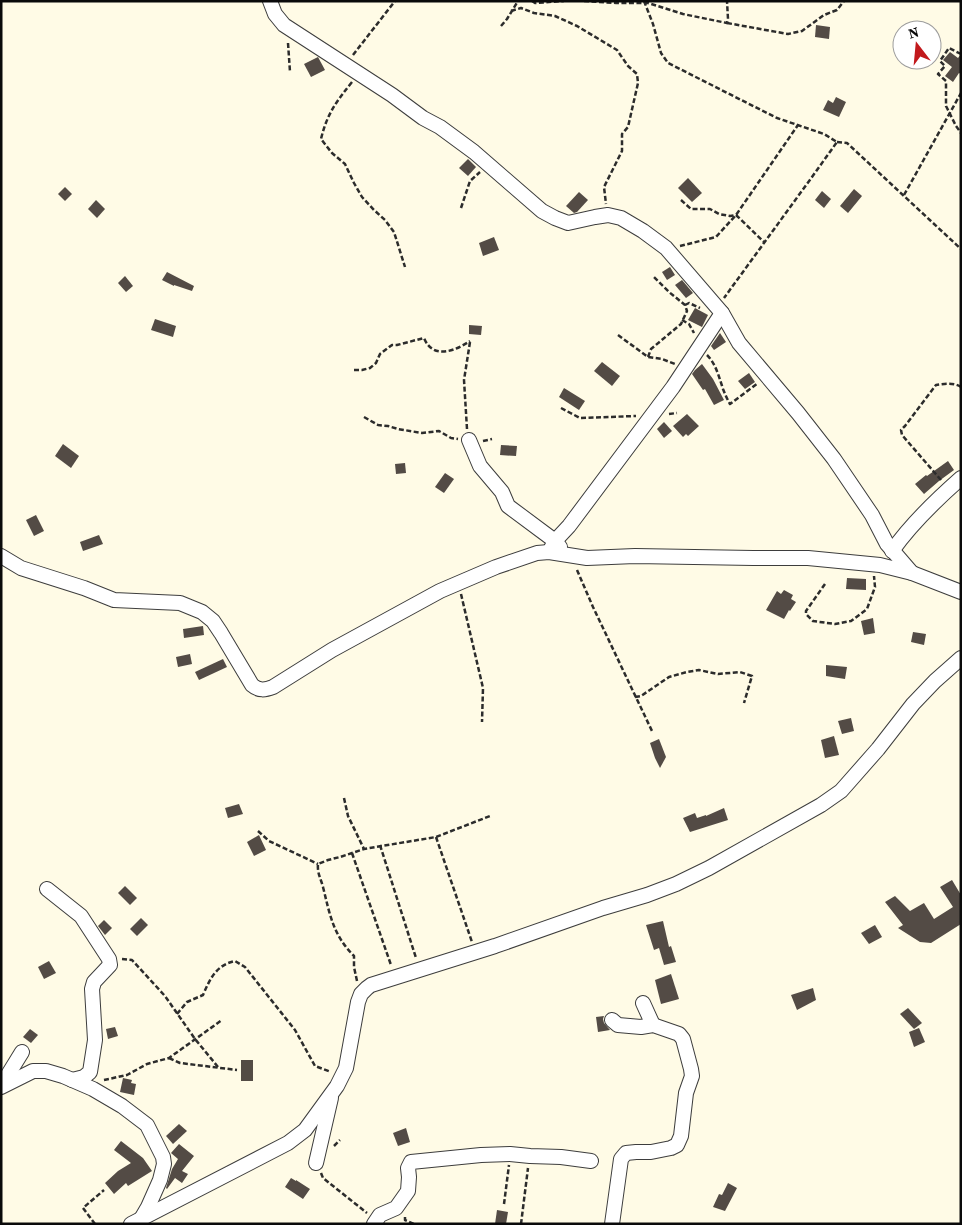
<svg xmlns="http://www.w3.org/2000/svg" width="962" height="1225" font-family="'Source Serif 4',serif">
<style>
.building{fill:#534b45}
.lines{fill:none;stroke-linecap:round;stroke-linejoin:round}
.minor-casing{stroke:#3d3d3d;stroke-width:16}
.path{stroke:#2c2c2c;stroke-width:2.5;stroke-dasharray:5 2.5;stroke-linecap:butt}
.minor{stroke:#fff;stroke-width:14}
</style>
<rect width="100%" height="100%" fill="#fffbe6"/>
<g class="building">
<polygon points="816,25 830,27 829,39 815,37"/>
<polygon points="950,52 958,58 961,54 961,74 959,73 953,82 945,76 952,67 943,60"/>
<polygon points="318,57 325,70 311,77 304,64"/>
<polygon points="836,97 846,102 839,117 823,110 828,100 833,103"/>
<polygon points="468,159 476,167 468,176 459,168"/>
<polygon points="688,178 702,193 692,202 678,188"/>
<polygon points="65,187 72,194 65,201 58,194"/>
<polygon points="854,189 862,196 848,213 840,206"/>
<polygon points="822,191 831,199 824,208 815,200"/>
<polygon points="579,192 588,200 577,212 574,213 566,206"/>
<polygon points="96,200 105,209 97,218 88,209"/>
<polygon points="494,237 499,250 483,256 479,243"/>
<polygon points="670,267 675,275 667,280 662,272"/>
<polygon points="167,272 194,286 192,291 174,285 174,286 162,280"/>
<polygon points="125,276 133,286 126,292 118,283"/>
<polygon points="682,280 693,293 686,298 675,285"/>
<polygon points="695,308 708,315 702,327 688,320"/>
<polygon points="155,319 176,326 173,337 151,330"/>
<polygon points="469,325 482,326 481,335 469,334"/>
<polygon points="720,333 726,342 714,350 711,346"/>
<polygon points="602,362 620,376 612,386 594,371"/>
<polygon points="702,364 713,379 724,400 714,405 705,389 703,390 692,374 695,370"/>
<polygon points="749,373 755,382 745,389 738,381"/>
<polygon points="564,388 585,401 579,410 559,397"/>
<polygon points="687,414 699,426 688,436 686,434 683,437 673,426"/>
<polygon points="664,422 672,431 664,438 657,429"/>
<polygon points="63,444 79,456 71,468 55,456"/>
<polygon points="501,445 517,446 516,456 500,455"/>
<polygon points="948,461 954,470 939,481 924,494 915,484 926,475 927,476"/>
<polygon points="405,463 406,473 396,474 395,464"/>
<polygon points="445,473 454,479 444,493 435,487"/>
<polygon points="36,515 44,531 34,536 26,520"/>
<polygon points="99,535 103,544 83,551 80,542"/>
<polygon points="847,578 866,579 866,590 846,589"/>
<polygon points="784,590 793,595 791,599 796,602 790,611 789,610 784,619 766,610 777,591 781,594"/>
<polygon points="873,618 875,633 864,635 861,621"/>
<polygon points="203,626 204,635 184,638 183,629"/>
<polygon points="913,632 926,634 924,645 911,642"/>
<polygon points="190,654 192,664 178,667 176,657"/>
<polygon points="223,659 227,667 199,680 195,672"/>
<polygon points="826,665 847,667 845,679 826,676"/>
<polygon points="851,718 854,731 842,734 838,721"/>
<polygon points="834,736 839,755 825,758 821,740"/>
<polygon points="659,739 666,757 660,768 655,758 650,743"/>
<polygon points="239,804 243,814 228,818 225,808"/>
<polygon points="724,808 728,820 690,832 683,818 695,813 697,818 706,815 706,816"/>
<polygon points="259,835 266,850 254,856 247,842"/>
<polygon points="952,880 961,895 961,924 931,943 920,942 898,928 903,925 885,902 895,896 910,911 924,903 934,919 953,907 940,887"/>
<polygon points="125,886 137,898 130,905 118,893"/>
<polygon points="141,918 148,925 137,936 130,929"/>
<polygon points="104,920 112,928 105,935 98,926"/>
<polygon points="663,921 669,947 671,946 676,962 664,965 659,948 654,950 646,925"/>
<polygon points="875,925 882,937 869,944 861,933"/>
<polygon points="49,961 56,973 44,979 38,967"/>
<polygon points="671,974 679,999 661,1004 655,980"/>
<polygon points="813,988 816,1000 797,1010 791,995"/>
<polygon points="908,1008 922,1023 914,1029 900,1014"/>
<polygon points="604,1016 603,1019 604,1023 610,1030 598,1032 596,1017"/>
<polygon points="115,1027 118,1036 108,1039 106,1029"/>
<polygon points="919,1028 925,1042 914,1047 909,1032"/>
<polygon points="30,1029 38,1035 31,1043 23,1037"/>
<rect x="241" y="1060" width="12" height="21"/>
<polygon points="123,1078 132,1080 131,1083 136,1084 134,1095 120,1092"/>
<polygon points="179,1124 187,1131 173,1144 166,1136"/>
<polygon points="406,1128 410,1142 398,1146 393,1133"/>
<polygon points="121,1141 143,1158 152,1171 128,1186 126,1183 114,1194 105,1183 118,1171 131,1163 114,1150"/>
<polygon points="179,1144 194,1156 182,1171 188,1174 182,1183 175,1178 167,1189 166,1188 172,1169 178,1159 171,1153"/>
<polygon points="291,1178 296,1181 296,1180 310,1189 303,1199 285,1187"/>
<polygon points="728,1183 737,1188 725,1211 713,1207 719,1194 722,1195"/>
<polygon points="497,1210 508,1212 506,1224 495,1224"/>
</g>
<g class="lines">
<defs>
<g id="minor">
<polyline points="270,1 275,14 284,25 392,95 423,118 440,127 474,152 542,211 555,218 568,223 595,217 608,215 621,218 643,231 666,248 722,313 739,343 798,413 834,459 872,515 887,544 912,573"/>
<polyline points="469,440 480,466 502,492 508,506 555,541 560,547"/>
<path d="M892,551C911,524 936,500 961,478"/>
<polyline points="549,552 555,541 569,526 673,387 722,313"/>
<path d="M1,556L21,568L84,588L114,600L180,603L202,612L213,621L221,633L252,685C259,691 265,690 273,687L332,650L440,591L496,567L537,553L549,552L587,558L635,556L753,558H808L880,565L912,573L961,592"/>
<polyline points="47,889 81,916 109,959 110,965 94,982 92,989 95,1040 90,1072 84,1077 72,1080"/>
<polyline points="643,1003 653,1025"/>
<polyline points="1,1086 22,1052"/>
<polyline points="1,1087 33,1071 46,1071 63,1076 93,1089 122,1106 147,1125 163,1157 164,1164 160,1180 148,1207 141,1219"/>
<polyline points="316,1163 331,1098"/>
<polyline points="131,1224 288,1143 305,1130 337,1086 346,1068 358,1002 361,994 367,988 371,985 495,946 603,908 647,895 676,884 709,868 821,805 841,791 878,749 913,704 935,681 961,658"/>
<polyline points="374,1224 380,1215 396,1208 408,1191 409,1177 408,1168 411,1162 481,1155 510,1154 530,1156 561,1157 591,1161"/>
<polyline points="612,1224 621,1159 626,1153 636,1152 651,1152 671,1148 677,1145 681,1136 686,1093 692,1076 691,1069 683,1039 679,1034 653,1025 641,1027 618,1025 612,1020"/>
</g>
</defs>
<use href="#minor" class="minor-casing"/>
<g class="path">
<polyline points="532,1 535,3 564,1"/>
<polyline points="584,1 616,3 648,3 683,14 727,23 728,19 727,1"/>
<polyline points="644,1 653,24 661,53 668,63 777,118 824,134 837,142 812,177 724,298"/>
<polyline points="511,11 521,8 534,13 555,16 577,26 617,50 628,66 637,74 638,83 628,127 622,134 622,151 604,187 606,204"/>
<polyline points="727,23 788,34 802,31 824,15 837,10 844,1"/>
<polyline points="501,26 507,19 518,1"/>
<polyline points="288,43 290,72"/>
<polyline points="961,54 949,48 940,61 945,66 938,74 946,81 946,106 956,126 961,133"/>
<polyline points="353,55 395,1"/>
<path d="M352,82C336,102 327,114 321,139L332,153L345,164L354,183L362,197L374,210L385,220L394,232L405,267"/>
<polyline points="837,142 847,143 961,249"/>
<polyline points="904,195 961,93"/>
<polyline points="681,200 691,209 710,209 719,214 730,216 736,215 764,242"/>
<polyline points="461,208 470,181 480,172"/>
<polyline points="680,246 716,237 736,215 798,125"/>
<polyline points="685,305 689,303 700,308"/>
<polyline points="682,320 689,324 694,333"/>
<polyline points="618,335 648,357 662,359 675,364"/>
<path d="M707,355C716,364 719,377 723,389C725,394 727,399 730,404L758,383"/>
<polyline points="648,357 651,349 681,324 687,311 685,305 669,292 654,277"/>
<path d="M354,370H362L370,368L376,363L380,354L392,345H397L424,338C433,360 455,351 470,341"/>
<polyline points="561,408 580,418 636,416"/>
<polyline points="669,414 677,413"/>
<polyline points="364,417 378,425 388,426 398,429 422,433 439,431 451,438 458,439"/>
<polyline points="467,429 464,380 470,342"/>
<polyline points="483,441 492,439"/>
<path d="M941,480L902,435L901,430L905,426L936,385C944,384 954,382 961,387"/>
<polyline points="577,570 593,607 652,731"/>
<polyline points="825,584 806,611 806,614 813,621 835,624 851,621 867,609 875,587 874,576"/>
<polyline points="461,594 483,688 482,722"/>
<polyline points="635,697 641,696 669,677 687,672 699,670 718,674 740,672 752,676 744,703"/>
<polyline points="344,798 348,816 364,849"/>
<polyline points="258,831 269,841 318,864"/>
<polyline points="436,837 472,942"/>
<polyline points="380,845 416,958"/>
<polyline points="352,853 391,965"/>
<polyline points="122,959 132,960 165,996 195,1039 218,1067"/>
<path d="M357,981L354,967V956C333,935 330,915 323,887C321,879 317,873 318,864L328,860L340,857L364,849L436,837L490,816"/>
<path d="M177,1014L187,1002L203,995C210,979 216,965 235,961L245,967L295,1030L315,1066L331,1072"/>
<polyline points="169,1058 180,1063 237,1070"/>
<polyline points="104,1080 127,1075 147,1064 169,1058 222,1020"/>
<polyline points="334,1146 340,1140"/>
<polyline points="321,1173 323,1178 367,1213"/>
<polyline points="504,1204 509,1165"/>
<polyline points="405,1217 405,1220 414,1224"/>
<polyline points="95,1224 83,1208 104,1190"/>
<polyline points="521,1224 528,1168"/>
</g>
<use href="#minor" class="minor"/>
</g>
<rect width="962" height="1225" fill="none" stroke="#0a0a0a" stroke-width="5"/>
<g transform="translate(917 45) rotate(344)"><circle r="24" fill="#ffffff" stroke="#9d9d9d"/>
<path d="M0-4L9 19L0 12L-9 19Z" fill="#c2191c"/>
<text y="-8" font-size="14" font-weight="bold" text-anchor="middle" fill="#0a0a0a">N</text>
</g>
</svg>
